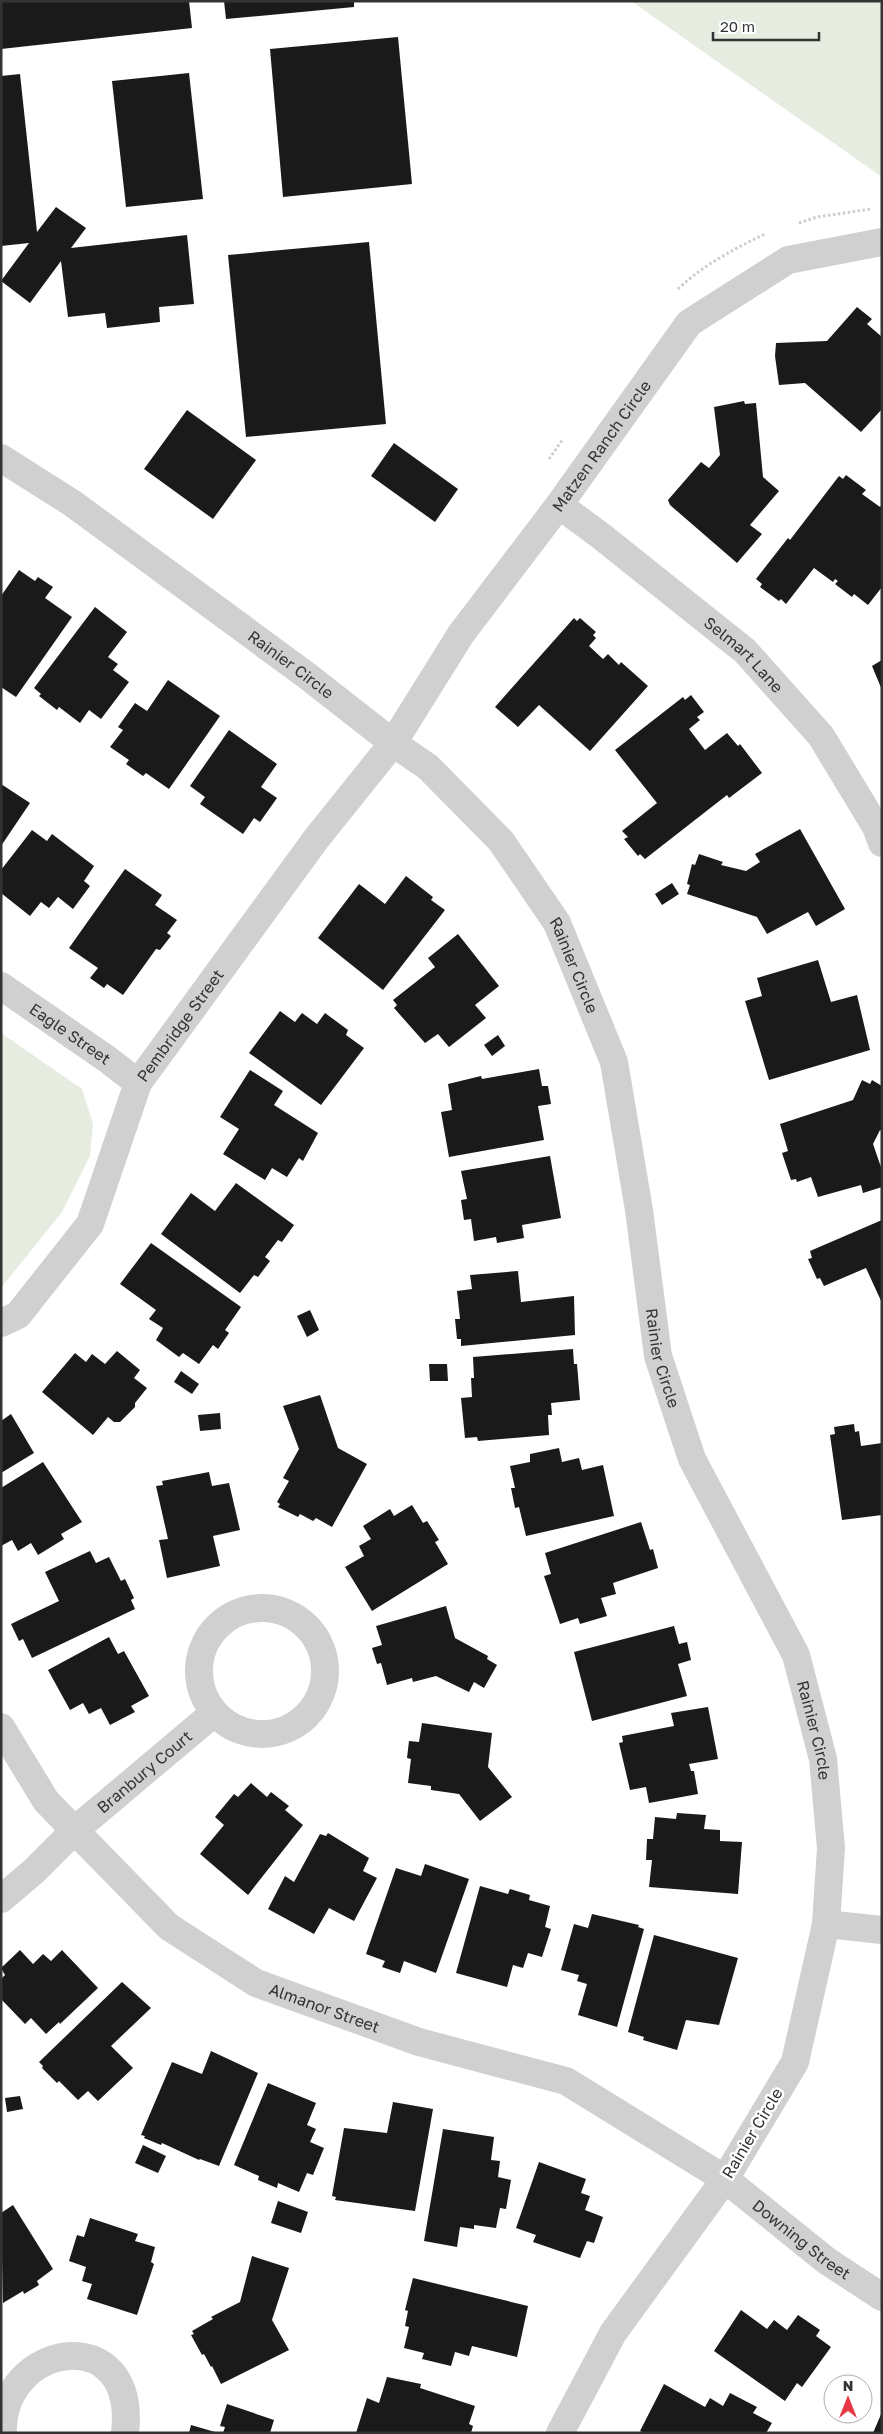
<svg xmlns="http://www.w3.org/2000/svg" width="883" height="2434" font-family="'Golos Text',sans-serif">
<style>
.green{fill:#e6ecdf}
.building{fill:#1a1a1a}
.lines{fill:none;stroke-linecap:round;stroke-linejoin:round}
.path{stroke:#cdcdcd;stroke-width:3;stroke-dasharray:2.5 2.5;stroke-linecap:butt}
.street{stroke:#d0d0d0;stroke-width:28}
.labels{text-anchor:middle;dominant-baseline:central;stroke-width:5;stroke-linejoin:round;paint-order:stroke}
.street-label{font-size:16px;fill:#333;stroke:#fff}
</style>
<rect width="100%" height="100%" fill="#fff"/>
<g class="green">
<polygon points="631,1 882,1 882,177"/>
<polygon points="1,1033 82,1089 93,1124 90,1156 62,1212 1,1288"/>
</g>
<g class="building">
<polygon points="1,1 189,1 192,28 1,49"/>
<polygon points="224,1 354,1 354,7 226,19"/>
<polygon points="398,37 412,184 283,197 270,49"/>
<polygon points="189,73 203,199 126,207 112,81"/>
<polygon points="20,74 37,232 56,207 86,228 71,248 187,235 194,304 159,307 160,322 107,328 105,313 68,317 61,261 30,303 1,281 29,243 1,246 1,76"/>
<polygon points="369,242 386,424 246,437 228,255"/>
<polygon points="857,307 872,319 867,324 882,337 882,409 861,432 805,383 779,385 775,356 776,343 827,341"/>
<polygon points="744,401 745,404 756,403 763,477 779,491 750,525 762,534 737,563 670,505 668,500 701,462 709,468 720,455 714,407"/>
<polygon points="187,410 256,460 213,519 144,469"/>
<polygon points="394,443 458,489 435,522 371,476"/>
<polygon points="846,475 866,490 862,494 880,507 882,505 882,587 868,605 854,594 852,597 835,584 838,581 835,579 833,582 814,568 786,604 781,599 779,601 760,587 762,584 756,579 788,538 790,540 839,476 843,479"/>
<polygon points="19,570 35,581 38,577 53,587 45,598 72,617 16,697 1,687 1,596"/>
<polygon points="95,607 127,632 108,657 118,664 113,670 129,682 101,719 89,710 80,723 59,707 57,710 39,696 41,694 34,688"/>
<polygon points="574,618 577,621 580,618 596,632 593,635 596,638 589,646 603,659 608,654 619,665 621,662 648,686 590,751 539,705 518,727 495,707"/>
<polygon points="882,660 882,690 872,666"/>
<polygon points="168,680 220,716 169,789 146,773 143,776 126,764 129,760 110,747 123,730 118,727 135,703 147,711"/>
<polygon points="691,695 704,712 697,717 700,720 689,729 705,750 727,733 738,746 740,744 762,773 729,798 727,795 645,859 640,854 638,856 624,839 628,837 622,831 657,803 615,750 683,697 685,700"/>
<polygon points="229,730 277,764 261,787 277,798 260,822 254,818 243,834 200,804 205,797 190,786"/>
<polygon points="1,784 30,803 1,846"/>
<polygon points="800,829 845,909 816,926 808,912 767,934 757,917 687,894 690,885 687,884 692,864 695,865 699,854 723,862 721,865 746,871 760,862 755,854"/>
<polygon points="32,830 47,841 52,834 94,866 84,881 90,886 73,909 58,897 49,908 41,902 30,916 1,893 1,870"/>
<polygon points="125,869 162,895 155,905 177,920 167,933 171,936 160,950 156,949 123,995 107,984 104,988 90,978 98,968 69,948"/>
<polygon points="406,876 433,897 431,900 445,910 383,990 318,938 359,884 385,904"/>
<polygon points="672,883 679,894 662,905 655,894"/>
<polygon points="458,934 499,986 475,1005 486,1018 449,1047 438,1034 425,1043 394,1008 397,1005 393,1000 435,967 428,958"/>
<polygon points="818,960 831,1002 857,995 870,1050 769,1080 745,1001 762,996 757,978"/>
<polygon points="280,1011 295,1022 302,1013 317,1024 325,1013 348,1030 346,1035 364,1048 321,1105 249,1053"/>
<polygon points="498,1035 505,1046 492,1056 484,1045"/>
<polygon points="539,1069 542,1086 548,1086 551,1104 538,1106 544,1140 449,1157 441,1112 452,1110 448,1084 481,1076 482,1079"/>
<polygon points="250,1070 283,1091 274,1105 318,1133 303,1161 299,1158 287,1177 272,1168 265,1180 223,1154 239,1129 220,1117"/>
<polygon points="862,1080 870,1084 872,1080 882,1086 882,1131 880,1130 873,1144 882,1170 882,1187 863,1193 861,1185 818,1197 811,1177 797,1182 796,1179 791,1180 782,1153 788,1151 780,1124 853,1100"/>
<polygon points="550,1156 561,1218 522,1225 524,1238 497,1243 496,1237 474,1241 471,1219 464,1220 461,1200 467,1199 461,1171"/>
<polygon points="236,1183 294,1225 282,1242 278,1240 265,1257 270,1261 258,1277 254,1275 240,1293 161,1234 191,1193 215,1211"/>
<polygon points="882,1220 882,1303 866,1268 824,1286 820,1278 817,1279 808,1259 812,1258 810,1251"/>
<polygon points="151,1243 241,1307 225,1330 229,1333 218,1349 213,1345 199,1364 183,1353 179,1357 156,1340 163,1328 149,1319 156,1310 120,1284"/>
<polygon points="518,1271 521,1302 574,1296 575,1335 461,1346 461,1339 457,1339 455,1319 460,1319 457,1291 472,1289 470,1275"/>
<polygon points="310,1310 319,1330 307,1337 297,1316"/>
<polygon points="573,1349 574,1364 577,1364 580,1400 551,1403 552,1415 548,1415 549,1435 478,1441 477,1437 465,1438 461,1398 472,1397 471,1378 474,1378 473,1357"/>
<polygon points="117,1351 140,1370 134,1378 147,1388 135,1403 135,1407 120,1422 114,1422 108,1417 93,1435 42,1392 75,1353 86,1362 92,1354 105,1364"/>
<polygon points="429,1364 447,1364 448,1381 430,1381"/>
<polygon points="181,1371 199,1384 192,1394 174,1382"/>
<polygon points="320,1395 338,1448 367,1464 332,1527 316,1518 313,1521 300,1514 298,1517 278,1507 280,1504 277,1502 289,1481 283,1478 299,1449 283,1406"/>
<polygon points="220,1413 221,1429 200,1431 198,1415"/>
<polygon points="11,1414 34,1453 1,1473 1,1421"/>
<polygon points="854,1424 855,1432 859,1431 861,1446 882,1443 882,1515 842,1520 830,1435 835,1434 834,1427"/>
<polygon points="559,1448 562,1462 579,1458 582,1470 603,1465 614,1516 526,1536 519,1507 515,1508 511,1488 515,1488 510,1466 530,1462 530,1454"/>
<polygon points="43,1462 82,1522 61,1534 64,1539 38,1555 31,1543 18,1551 12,1540 1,1546 1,1488"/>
<polygon points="209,1472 212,1486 229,1483 240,1530 213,1536 220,1566 167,1578 159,1540 168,1539 156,1486 163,1485 162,1481"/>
<polygon points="412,1505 423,1523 427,1521 439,1540 435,1542 448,1564 372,1611 345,1567 364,1556 359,1546 371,1539 363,1526 390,1509 394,1516"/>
<polygon points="641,1522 650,1550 653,1549 658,1568 613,1583 616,1594 601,1598 607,1616 580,1624 578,1618 560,1624 544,1576 551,1574 545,1553"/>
<polygon points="90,1551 96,1563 109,1557 121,1581 125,1579 134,1598 131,1600 135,1609 32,1658 23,1639 19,1641 11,1624 59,1601 45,1572"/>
<polygon points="446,1606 455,1638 488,1656 487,1659 497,1665 484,1688 474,1682 469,1692 436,1676 413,1682 412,1678 387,1685 381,1663 377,1664 372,1648 382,1645 376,1626"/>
<polygon points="674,1626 679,1644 687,1642 691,1660 678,1664 687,1696 592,1721 574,1652"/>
<polygon points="109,1637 118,1654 124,1651 149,1696 131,1706 135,1712 110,1725 101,1708 89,1714 83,1703 70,1710 48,1670"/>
<polygon points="708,1707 718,1759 689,1764 691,1771 694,1771 698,1794 649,1803 646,1787 630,1790 619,1743 623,1742 622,1736 674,1726 671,1713"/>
<polygon points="422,1723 492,1733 488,1767 512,1797 480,1821 459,1794 431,1790 431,1786 408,1783 411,1759 407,1758 409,1741 419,1742"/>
<polygon points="251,1783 267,1797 271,1792 289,1806 285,1810 303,1825 248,1895 200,1854 224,1825 215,1817 234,1794 238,1797"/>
<polygon points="677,1813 706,1815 704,1829 720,1830 720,1841 742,1842 738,1894 649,1887 652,1860 646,1860 647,1839 653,1839 655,1817 676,1819"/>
<polygon points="328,1833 369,1858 363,1871 377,1878 354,1921 329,1908 314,1934 268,1909 285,1876 294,1882 320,1834 326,1836"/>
<polygon points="425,1864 469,1879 436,1973 404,1961 400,1973 382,1967 385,1961 366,1954 396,1868 421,1876"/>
<polygon points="480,1886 508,1894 510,1889 530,1895 529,1900 550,1906 545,1927 551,1929 542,1957 528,1953 523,1968 513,1965 507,1987 456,1973"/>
<polygon points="592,1914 639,1925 638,1927 644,1929 617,2027 578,2015 587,1984 577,1981 579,1975 561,1970 574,1924 588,1928"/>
<polygon points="654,1935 738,1958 719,2025 686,2020 677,2050 643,2040 644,2037 628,2032"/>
<polygon points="20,1950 33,1964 43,1954 51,1961 62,1950 98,1988 60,2024 59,2022 46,2034 31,2018 25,2024 1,1999 1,1979 5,1975 1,1968"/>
<polygon points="122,1982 151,2008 111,2046 133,2068 98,2101 88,2091 78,2100 59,2081 57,2083 42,2068 43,2066 39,2062"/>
<polygon points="211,2051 258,2073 219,2166 200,2159 199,2160 162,2143 161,2145 144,2138 145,2136 141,2135 172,2062 202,2074"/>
<polygon points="268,2083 316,2103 307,2125 316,2129 310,2142 324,2148 313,2175 307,2173 299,2192 278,2183 277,2188 258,2180 259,2176 234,2165"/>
<polygon points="20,2096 23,2109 7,2112 5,2098"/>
<polygon points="393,2102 433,2109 415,2211 335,2200 336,2197 332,2196 344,2128 387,2133"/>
<polygon points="443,2129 494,2137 491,2160 500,2161 498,2177 511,2180 506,2209 500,2208 496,2228 474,2225 474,2229 460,2227 457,2247 424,2241"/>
<polygon points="143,2145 166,2156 158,2173 135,2163"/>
<polygon points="539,2162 586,2179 581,2193 590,2196 585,2210 603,2217 594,2243 587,2241 580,2258 533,2242 536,2235 516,2228"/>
<polygon points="278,2201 308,2212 301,2233 271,2223"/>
<polygon points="13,2205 53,2269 37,2281 39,2285 24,2294 23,2291 3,2303 1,2213"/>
<polygon points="90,2218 138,2234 135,2241 155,2247 151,2262 154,2264 137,2315 87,2299 92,2284 82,2281 86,2267 69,2261 77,2235 84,2237"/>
<polygon points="252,2256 289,2268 272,2320 289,2350 221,2384 212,2366 211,2367 204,2354 202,2355 191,2335 194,2334 192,2331 213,2319 211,2317 240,2302"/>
<polygon points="413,2278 528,2306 517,2357 472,2346 469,2356 455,2352 451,2366 422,2359 424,2353 404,2348 409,2327 405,2326 408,2311 405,2310"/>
<polygon points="741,2310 767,2329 774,2320 787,2330 798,2315 820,2330 816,2336 831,2347 802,2387 797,2383 785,2401 714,2351"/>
<polygon points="387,2377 421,2384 420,2388 475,2406 469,2424 473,2426 471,2433 356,2433 367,2398 379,2403"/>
<polygon points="664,2384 705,2407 710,2398 723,2406 730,2393 757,2407 753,2413 772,2423 766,2433 644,2433 640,2431"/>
<polygon points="227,2404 274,2420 270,2433 223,2433 225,2427 220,2426"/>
<polygon points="882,2412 882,2433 873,2433"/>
<polygon points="191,2425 215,2432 215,2433 189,2433"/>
</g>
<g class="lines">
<g class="path">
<polyline points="799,223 817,217 871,209"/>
<path d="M678,289C703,265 734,249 765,234"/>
<polyline points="549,459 563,439"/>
</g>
<g class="street">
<path id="s1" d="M1,458L72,503L306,675L393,743L428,767L501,841L557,923L614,1062L639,1210L658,1356L692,1459L796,1655L823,1759L831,1848L826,1924L795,2062L725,2179L613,2333L560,2433"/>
<path id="s2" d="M559,505L601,536L745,651L821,736L876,827L882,843"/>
<path id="s3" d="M1,986L107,1059L138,1083"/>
<path id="s4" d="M1,1323L18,1315L90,1224L138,1083L316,839L393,743L461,634L559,505L689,323L788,260L882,242"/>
<circle cx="262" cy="1671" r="63"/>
<path id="s5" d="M1,1727L46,1801L169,1927L256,1983L419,2042L566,2081L725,2179L827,2261L882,2297"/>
<path id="s6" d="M1,1899L34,1871L75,1830L214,1713"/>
<polyline points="826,1924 882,1930"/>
<path d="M3,2433C0,2342 138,2319 125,2433"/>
</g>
</g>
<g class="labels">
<g class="street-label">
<text stroke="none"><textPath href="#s4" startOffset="1072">Matzen Ranch Circle</textPath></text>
<text stroke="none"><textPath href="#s2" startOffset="238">Selmart Lane</textPath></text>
<text stroke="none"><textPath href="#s1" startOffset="356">Rainier Circle</textPath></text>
<text stroke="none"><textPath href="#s1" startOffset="776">Rainier Circle</textPath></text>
<text stroke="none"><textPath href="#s4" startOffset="355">Pembridge Street</textPath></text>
<text stroke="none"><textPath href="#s3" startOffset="84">Eagle Street</textPath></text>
<text stroke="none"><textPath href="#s1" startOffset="1181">Rainier Circle</textPath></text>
<text stroke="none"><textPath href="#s1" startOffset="1586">Rainier Circle</textPath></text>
<text stroke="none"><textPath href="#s6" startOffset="192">Branbury Court</textPath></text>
<text stroke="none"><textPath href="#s5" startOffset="439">Almanor Street</textPath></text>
<text transform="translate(752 2133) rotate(-59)">Rainier Circle</text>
<text stroke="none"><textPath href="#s5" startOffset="976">Downing Street</textPath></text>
</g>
</g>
<rect width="883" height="2434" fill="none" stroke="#333333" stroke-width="5"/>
<g transform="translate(848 2399)"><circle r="24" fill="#ffffff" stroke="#adadad"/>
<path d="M0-4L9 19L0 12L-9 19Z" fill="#e63946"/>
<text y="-8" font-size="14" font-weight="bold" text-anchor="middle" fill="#333333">N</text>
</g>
<path d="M713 32v8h106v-8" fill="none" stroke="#333333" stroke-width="2.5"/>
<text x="720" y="32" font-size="15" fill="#333333" stroke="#ffffff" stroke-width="4" paint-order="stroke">20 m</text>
</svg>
